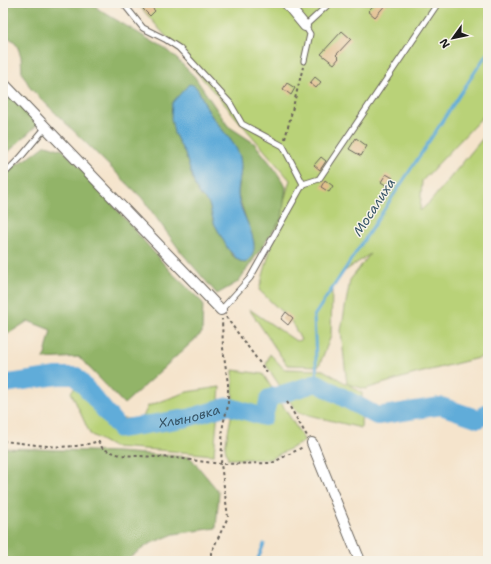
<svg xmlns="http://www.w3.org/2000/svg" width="491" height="564" font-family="'Shantell Sans',sans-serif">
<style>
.green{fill:#b9d278;stroke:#6a774a}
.forest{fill:#92b468;stroke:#576842;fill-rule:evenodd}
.water{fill:#61acd9;stroke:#3e647a}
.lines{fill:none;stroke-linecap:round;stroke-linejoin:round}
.stream{stroke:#61acd9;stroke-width:3}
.river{stroke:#61acd9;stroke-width:18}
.building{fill:#e2bd8c}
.lane-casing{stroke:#68625a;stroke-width:7}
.street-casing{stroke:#68625a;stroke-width:12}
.path{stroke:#68625a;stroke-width:2;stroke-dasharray:3 3;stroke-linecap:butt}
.lane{stroke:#fff;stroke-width:5}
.street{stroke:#fff;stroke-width:10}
.labels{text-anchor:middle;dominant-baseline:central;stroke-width:3;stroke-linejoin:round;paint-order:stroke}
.water-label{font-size:13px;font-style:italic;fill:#385668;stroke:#f7f3e8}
</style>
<rect width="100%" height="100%" fill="#f7f3e8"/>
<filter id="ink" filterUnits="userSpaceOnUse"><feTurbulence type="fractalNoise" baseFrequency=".025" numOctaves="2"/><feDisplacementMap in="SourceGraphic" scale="8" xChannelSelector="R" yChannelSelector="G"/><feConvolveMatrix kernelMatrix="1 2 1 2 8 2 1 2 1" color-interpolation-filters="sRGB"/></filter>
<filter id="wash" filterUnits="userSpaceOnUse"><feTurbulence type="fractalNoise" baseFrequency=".012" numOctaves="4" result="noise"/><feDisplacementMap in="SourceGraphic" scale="16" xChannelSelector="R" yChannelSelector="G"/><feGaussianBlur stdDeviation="0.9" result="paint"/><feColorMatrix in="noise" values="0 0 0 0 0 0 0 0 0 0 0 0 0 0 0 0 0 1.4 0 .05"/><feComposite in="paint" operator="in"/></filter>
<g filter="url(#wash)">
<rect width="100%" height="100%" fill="#f5e4cc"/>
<g class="green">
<polygon points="137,3 488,3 488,111 422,181 420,211 430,202 488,132 488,356 482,357 415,374 365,389 348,384 362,393 361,428 297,412 266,365 270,354 284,369 323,370 347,384 341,331 350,280 370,254 342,273 332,289 331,336 319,366 287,365 249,309 296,341 301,340 291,321 259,290 290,180"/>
<polygon points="233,370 263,374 305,441 270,459 228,459 225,447 233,407"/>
<polygon points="83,377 105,400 122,419 142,419 148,406 187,392 220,387 214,455 158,450 113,447 90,434 71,392"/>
</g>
<g class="forest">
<path d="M3,3H94L98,9L170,52L194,76L228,126L254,143L274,168L286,187L282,218L238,282L217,294L181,252L142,198L31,89L22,73L21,56L16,43L3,33ZM197,88L209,113L232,142L241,167L238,195L254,243L245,263L238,260L232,255L214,223L209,204L195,186L185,154L174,133Z"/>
<polygon points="3,85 26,99 38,124 3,157"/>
<polygon points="46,145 63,150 80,167 170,271 203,303 202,333 124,404 79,357 44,359 51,330 28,321 3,337 3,172 30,157"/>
<polygon points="3,448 117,452 190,457 219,492 216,528 174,534 149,544 125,561 3,561"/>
</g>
<path class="water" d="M189,84C196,85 198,89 201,96C204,101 206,107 209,112C218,127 232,138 239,154C244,168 238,180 238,194C238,214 269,248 245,263L238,260L228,249L214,223L209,204L199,194L195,186L185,154L174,133L171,118L172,103Z"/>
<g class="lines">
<g class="stream">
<polyline points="317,383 314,316 488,52"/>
<polyline points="257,561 264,544"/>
</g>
<path class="river" id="s1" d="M3,384L57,376H76L120,429L188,418L228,406L264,417L269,398L317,383L377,416L441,406L479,419L488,412"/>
</g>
<g id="blocks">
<g class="building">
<polygon points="376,3 387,3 375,17 368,11"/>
<polygon points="149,4 155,11 150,16 143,9"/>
<polygon points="342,31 351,39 336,55 339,58 334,64 321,54"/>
<polygon points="315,77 321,82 316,88 310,83"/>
<polygon points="287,83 295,88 291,95 283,89"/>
<polygon points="356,138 367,146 361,156 349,149"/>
<polygon points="321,157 326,161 320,170 314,165"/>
<polygon points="386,174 393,178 387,186 381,182"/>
<polygon points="325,180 333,186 329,192 321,187"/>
<polygon points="286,312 293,318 288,325 281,319"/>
</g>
</g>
</g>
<g filter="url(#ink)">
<use href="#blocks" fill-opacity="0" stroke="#68625a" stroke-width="1"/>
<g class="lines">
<defs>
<g id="lane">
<polyline points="123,3 143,28 165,39 179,48 230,103 242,124 283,146 303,184 250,278 221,310"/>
<polyline points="304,61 310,34 305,26 330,3"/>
<polyline points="3,175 20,158 46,127"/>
<polyline points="303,184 319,179 438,3"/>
</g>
<g id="street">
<polyline points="286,3 305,26"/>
<polyline points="3,83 221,310"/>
<polyline points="312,443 360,561"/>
</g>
</defs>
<use href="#lane" class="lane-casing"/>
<use href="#street" class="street-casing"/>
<g class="path">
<polyline points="285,139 303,67"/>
<polyline points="226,317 268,374"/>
<polyline points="287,402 307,436"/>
<path d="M3,441C34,444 68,452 98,441L103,449L120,455L176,458L221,464L272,463L303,447"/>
<polyline points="211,561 211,553 228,517 221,464 223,424 228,406 228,384 223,348 222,319"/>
</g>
<use href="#lane" class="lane"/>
<use href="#street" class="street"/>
</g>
</g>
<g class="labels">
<g class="water-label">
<text transform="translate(374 207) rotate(-57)">Мосалиха</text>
<text stroke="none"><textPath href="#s1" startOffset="213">Хлыновка</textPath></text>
</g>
</g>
<rect width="491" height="564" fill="none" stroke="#f7f3e8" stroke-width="16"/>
<g transform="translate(453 38) rotate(237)" stroke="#f7f3e8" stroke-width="3" paint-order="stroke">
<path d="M0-3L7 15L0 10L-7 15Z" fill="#1c1c1c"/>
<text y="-6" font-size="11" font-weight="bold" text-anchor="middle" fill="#1c1c1c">N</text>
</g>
</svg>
